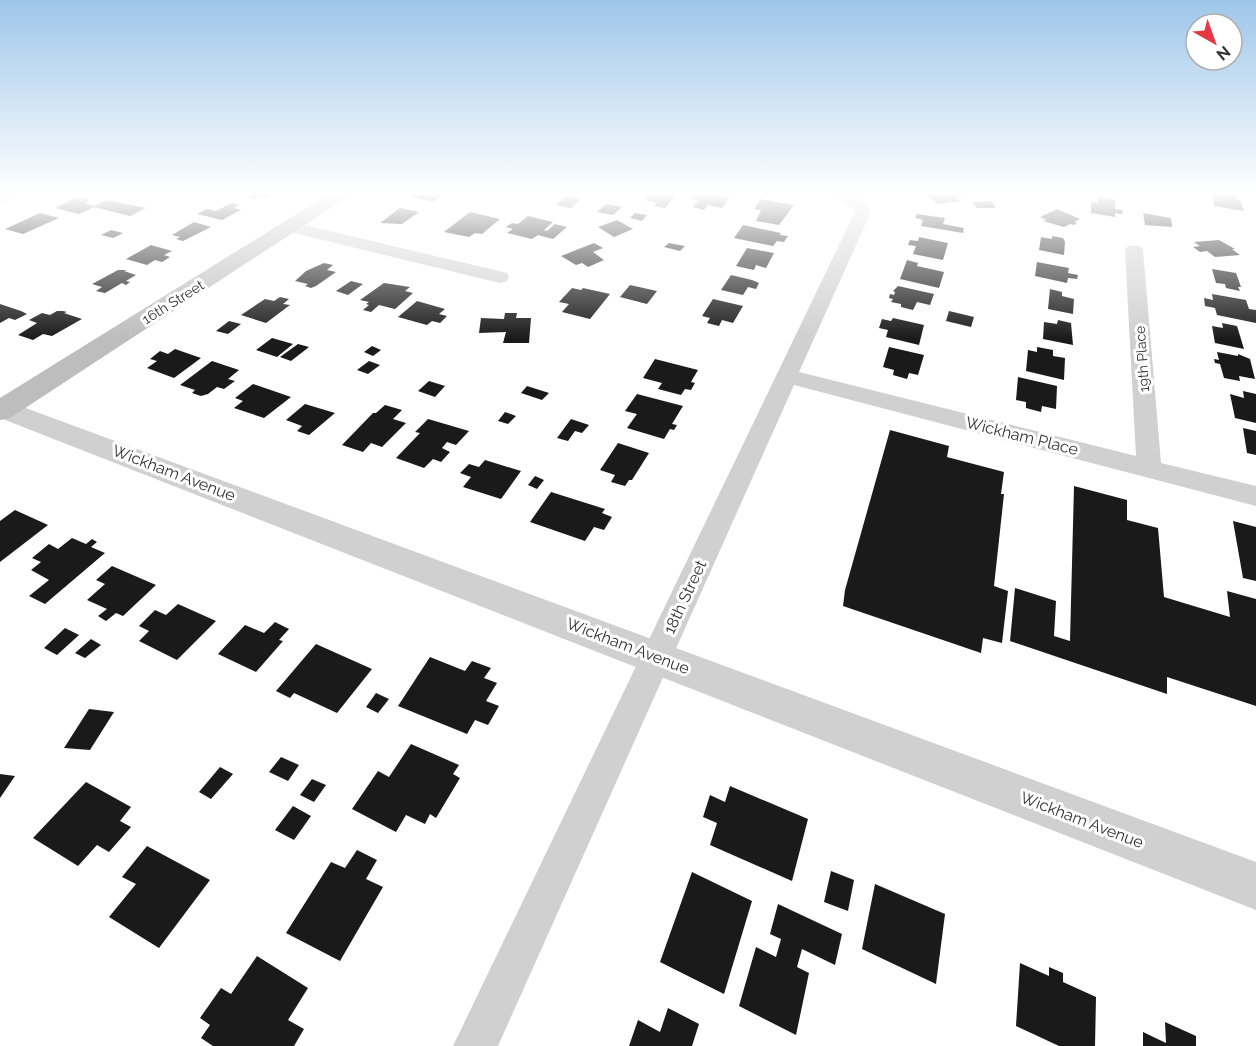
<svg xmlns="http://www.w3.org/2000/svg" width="1256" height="1046" font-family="Raleway,sans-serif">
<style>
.building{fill:#1a1a1a}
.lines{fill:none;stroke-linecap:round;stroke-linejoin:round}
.minor{fill:#d0d0d0;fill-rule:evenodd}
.tertiary{fill:#d0d0d0;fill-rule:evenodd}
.secondary{fill:#bdbdbd;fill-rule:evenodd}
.labels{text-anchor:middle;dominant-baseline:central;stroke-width:6;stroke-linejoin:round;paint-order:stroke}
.far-street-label{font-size:14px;fill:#333;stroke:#fff}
.street-label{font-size:16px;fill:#333;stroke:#fff}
</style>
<rect width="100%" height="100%" fill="#fff"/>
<g class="building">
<polygon points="248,192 276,192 267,198 260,196 254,199 247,197 252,194"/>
<polygon points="417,192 445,192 433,202 411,197"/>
<polygon points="649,192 679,192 665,208 654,206 657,203 645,200"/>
<polygon points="923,192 960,192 965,196 956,198 960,201 938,204"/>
<polygon points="1213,192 1236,196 1237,200 1240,200 1244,211 1214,206"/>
<polygon points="705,193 730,198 722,208 707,205 704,210 693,207 698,200 691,199 694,195 702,196"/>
<polygon points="566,196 581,199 571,208 556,205"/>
<polygon points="1098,197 1115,200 1115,209 1123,210 1122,214 1115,213 1115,217 1091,213 1091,202 1098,203"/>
<polygon points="76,198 89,199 87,200 90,201 85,203 94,206 107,200 146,208 130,216 94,207 79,214 55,208"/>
<polygon points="761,199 794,205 779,225 756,221 761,210 754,209"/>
<polygon points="991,201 996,208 977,208 972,202"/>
<polygon points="232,203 239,205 234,208 241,210 222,220 197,214 207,209 216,211"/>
<polygon points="606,204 622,207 613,215 597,212"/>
<polygon points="400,208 419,212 402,224 380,223"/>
<polygon points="1057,209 1080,219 1074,222 1077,223 1074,225 1070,224 1064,227 1043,221 1047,220 1040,217"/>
<polygon points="470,212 500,219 482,234 475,233 469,237 444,232"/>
<polygon points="40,213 59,218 23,234 5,229"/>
<polygon points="635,213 647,215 642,221 630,218"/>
<polygon points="1143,213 1171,218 1172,227 1145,225"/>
<polygon points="917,214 945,218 943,224 964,228 963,233 921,226 923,220 915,218"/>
<polygon points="528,216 553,222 544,230 547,231 555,224 567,227 553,239 538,235 532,239 507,233 513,229 506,227 512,223 518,224"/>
<polygon points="617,220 633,229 614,237 598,227"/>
<polygon points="194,222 211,227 183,241 176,239 180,237 172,235"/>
<polygon points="743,225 781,233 780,235 788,236 784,242 777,241 773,246 734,238"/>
<polygon points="111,230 123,233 113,238 101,235"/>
<polygon points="1052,236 1063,238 1065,242 1064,255 1039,250 1041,237 1052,239"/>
<polygon points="919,237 948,243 943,260 913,254 916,246 908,245 910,240 918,241"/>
<polygon points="1219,240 1235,249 1232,249 1240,255 1215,257 1207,251 1200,252 1193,247 1200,246 1194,242"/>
<polygon points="594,243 603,248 593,252 604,260 588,267 582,263 576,265 561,256"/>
<polygon points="669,243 685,246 680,251 664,247"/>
<polygon points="151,245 172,251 164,255 170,257 162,262 155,260 147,265 126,259"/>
<polygon points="747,248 774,253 766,268 756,265 754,270 736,266"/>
<polygon points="907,260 918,263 917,266 944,272 939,288 900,279"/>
<polygon points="1037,262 1069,268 1068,273 1078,275 1077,279 1068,278 1067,283 1035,276"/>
<polygon points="324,263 333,265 327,270 336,272 316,286 311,288 305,286 308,284 295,281 306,271"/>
<polygon points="1212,269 1236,273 1241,287 1238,287 1240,291 1226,288 1225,284 1216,283"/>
<polygon points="118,270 127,270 124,271 136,275 126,281 130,282 126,285 122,283 105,293 96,291 102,287 92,284"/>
<polygon points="731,275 752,280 759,283 756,289 748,287 743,295 721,290"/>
<polygon points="351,281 363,284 348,295 336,291"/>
<polygon points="384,283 410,287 405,291 413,293 395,309 379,305 371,312 363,310 369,305 366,304 369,302 360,300"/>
<polygon points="630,285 657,291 647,304 620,297"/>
<polygon points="898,286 934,294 930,305 917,302 913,310 901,307 901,304 891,302 893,299 889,298 890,294 894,295 895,292 893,291"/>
<polygon points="572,288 581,290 583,288 610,294 590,319 562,312 569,304 559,302"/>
<polygon points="1050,289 1062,292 1062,296 1074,299 1073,314 1048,309"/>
<polygon points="1212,294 1246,300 1249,309 1256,310 1256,323 1217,315 1215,308 1205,306 1204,298 1213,300"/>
<polygon points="280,297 289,299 283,304 290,305 266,323 241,315 265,299 274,301"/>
<polygon points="713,299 743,306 733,323 722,320 719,326 707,323 710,318 702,316"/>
<polygon points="417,301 445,309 439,314 447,316 440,323 432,321 427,325 398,317"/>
<polygon points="0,304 21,311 27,314 15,320 9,318 0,323"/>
<polygon points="57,311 63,311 67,312 64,313 82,319 52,336 43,334 33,340 18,335 37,323 29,320 42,313 50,315"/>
<polygon points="949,311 974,317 971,327 946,321"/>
<polygon points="505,313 517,313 516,318 531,318 529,343 503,343 506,332 479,333 481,318 504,319"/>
<polygon points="893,318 924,325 919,345 886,337 888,330 879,328 882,319 891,321"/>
<polygon points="1058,320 1071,323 1073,345 1043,339 1044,322 1057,324"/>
<polygon points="229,321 241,324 228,334 216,331"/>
<polygon points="1222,323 1237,326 1244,349 1215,343 1212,326 1223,328"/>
<polygon points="272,338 293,344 277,357 256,350"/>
<polygon points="298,344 309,347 291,361 280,357"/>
<polygon points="372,346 381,350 373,356 364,352"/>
<polygon points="889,347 924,355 918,375 909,373 907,379 893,375 894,370 883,367"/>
<polygon points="1037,347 1053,350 1053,356 1065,358 1064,380 1026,371 1028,350 1037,352"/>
<polygon points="175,349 201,358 174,378 147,368 157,361 150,359 160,351 168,354"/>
<polygon points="1217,352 1238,356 1238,354 1250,359 1255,379 1239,376 1240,381 1224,378 1220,364 1215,363 1214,359 1219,360"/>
<polygon points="655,359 698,370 691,382 695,383 691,390 685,389 681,395 658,389 662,383 643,378"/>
<polygon points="212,361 239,370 228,379 235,381 224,389 217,387 208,394 201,396 192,393 195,390 180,385"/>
<polygon points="369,361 380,365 368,374 357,370"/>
<polygon points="1018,377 1057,386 1056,409 1042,406 1041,412 1026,408 1026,402 1016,400"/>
<polygon points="429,381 445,386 435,397 418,391"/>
<polygon points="253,384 291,397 264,418 234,408 243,401 235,398"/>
<polygon points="527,386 549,393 542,400 521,393"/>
<polygon points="1243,391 1256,394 1256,423 1235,418 1230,394 1244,398"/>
<polygon points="637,394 683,406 672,424 677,425 674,430 670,429 664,439 627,428 637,414 625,411"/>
<polygon points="305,404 335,413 309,435 297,431 302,426 286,420"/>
<polygon points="385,405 402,410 393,419 406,423 382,447 371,443 363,452 342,445 373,413 376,413"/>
<polygon points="505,412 516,416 508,424 498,421"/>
<polygon points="428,419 469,431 456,445 447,442 442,448 450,452 441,462 433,459 424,468 396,458 420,433 415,432"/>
<polygon points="571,419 589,425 582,433 575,431 568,441 557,438"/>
<polygon points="1243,428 1256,431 1256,455 1247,453"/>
<polygon points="890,430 949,446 947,457 1004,472 1001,494 1004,494 994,586 1008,591 1002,643 983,638 981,653 843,606 845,590"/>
<polygon points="618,443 649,453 632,480 629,480 625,486 611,482 615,475 600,470"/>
<polygon points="485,460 521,471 501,499 463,487 471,477 460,473 469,464 479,467"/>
<polygon points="535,476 544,480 537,489 528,485"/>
<polygon points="1074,486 1127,500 1127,520 1158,528 1164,597 1230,617 1227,591 1256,599 1256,706 1167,677 1167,694 1010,641 1015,588 1056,601 1054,636 1070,641"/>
<polygon points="551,492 605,509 602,513 612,517 604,530 594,527 585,541 530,522"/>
<polygon points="15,510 48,525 0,562 0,521"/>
<polygon points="1233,521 1256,527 1256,581 1243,578"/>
<polygon points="72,538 86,544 92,539 97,542 91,547 105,553 45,604 29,596 49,580 31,570 41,562 32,558 49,544 58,549"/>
<polygon points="112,566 156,585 123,616 116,613 106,621 98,616 107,609 87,600 105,584 96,580"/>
<polygon points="178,604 216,621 177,660 139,641 149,631 139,626 155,610 166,615"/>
<polygon points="275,622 289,629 279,640 283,641 256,672 218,654 245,625 264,633"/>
<polygon points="65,628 79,635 57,655 44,648"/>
<polygon points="91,639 101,645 85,658 75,653"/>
<polygon points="316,644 372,669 337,713 294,693 290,698 276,691"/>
<polygon points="430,657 465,671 472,661 491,668 484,678 497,683 486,701 499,706 488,725 475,720 467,734 398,706"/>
<polygon points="376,693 389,699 378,713 366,707"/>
<polygon points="89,709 114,712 90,750 64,748"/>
<polygon points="411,744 459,765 453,774 460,778 436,818 430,814 425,824 406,815 396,832 352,809 378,771 389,777"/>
<polygon points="281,757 299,765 288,781 269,772"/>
<polygon points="220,767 233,774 211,799 199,792"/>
<polygon points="0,774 15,776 0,798"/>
<polygon points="312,779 326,785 314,802 300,795"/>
<polygon points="86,782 131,807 120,821 131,827 109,852 97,845 78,866 33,838"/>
<polygon points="730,786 808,819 792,881 710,845 717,823 703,817 710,795 725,802"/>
<polygon points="293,806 311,816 294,840 275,830"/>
<polygon points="147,846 210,880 159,948 109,917 136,884 122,877"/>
<polygon points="357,850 377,860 366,879 383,887 340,961 286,933 331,862 345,868"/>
<polygon points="831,871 854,880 848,911 824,902"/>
<polygon points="692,872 752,901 724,994 660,962"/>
<polygon points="875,884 945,914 936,984 862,949"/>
<polygon points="778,904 842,934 835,965 802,949 797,967 809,973 796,1035 739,1006 756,947 776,957 781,939 770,934"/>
<polygon points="257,956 308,988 288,1020 304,1029 294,1046 213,1046 201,1038 210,1025 200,1018 221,988 231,994"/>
<polygon points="1020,963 1049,976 1049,967 1063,973 1063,982 1096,997 1095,1046 1059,1046 1016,1026"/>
<polygon points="668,1008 699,1024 692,1046 629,1046 638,1020 660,1032"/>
<polygon points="1165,1022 1196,1036 1196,1046 1143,1046 1143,1032 1166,1043"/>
</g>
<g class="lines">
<g class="minor">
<polygon points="24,192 22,195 0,204 0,193"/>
<path d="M828,192C845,192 865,194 871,212L799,372L1136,456L1125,250L1128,246H1140L1143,250L1161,463L1256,486V506L794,385L498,1046H453L855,212L854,209Z"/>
<polygon points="292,222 507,273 509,277 507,281 500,283 286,231 283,227 286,223"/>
</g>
<polygon class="tertiary" points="4,400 1256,862 1256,910 0,418 0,401"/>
<polygon class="secondary" points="332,192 355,192 10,418 0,420 0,398"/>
</g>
<linearGradient id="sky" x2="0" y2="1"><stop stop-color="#9ec6ea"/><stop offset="0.57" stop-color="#fff"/><stop offset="1" stop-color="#fff" stop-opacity="0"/></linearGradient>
<rect width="1256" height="339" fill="url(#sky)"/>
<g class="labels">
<g class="far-street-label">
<text transform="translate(173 302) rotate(-32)">16th Street</text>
<text transform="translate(1142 359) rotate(-94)">19th Place</text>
</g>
<g class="street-label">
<text transform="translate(1022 436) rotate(14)">Wickham Place</text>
<text transform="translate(174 473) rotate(21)">Wickham Avenue</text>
<text transform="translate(685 597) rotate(-65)">18th Street</text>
<text transform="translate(628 646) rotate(21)">Wickham Avenue</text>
<text transform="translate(1082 820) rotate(21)">Wickham Avenue</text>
</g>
</g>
<g transform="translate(1214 42) rotate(140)"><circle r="28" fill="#ffffff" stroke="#adadad" stroke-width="1.5"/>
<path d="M0-4.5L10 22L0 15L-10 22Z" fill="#e63946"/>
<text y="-9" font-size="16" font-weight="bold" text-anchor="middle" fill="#333333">N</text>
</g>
</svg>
